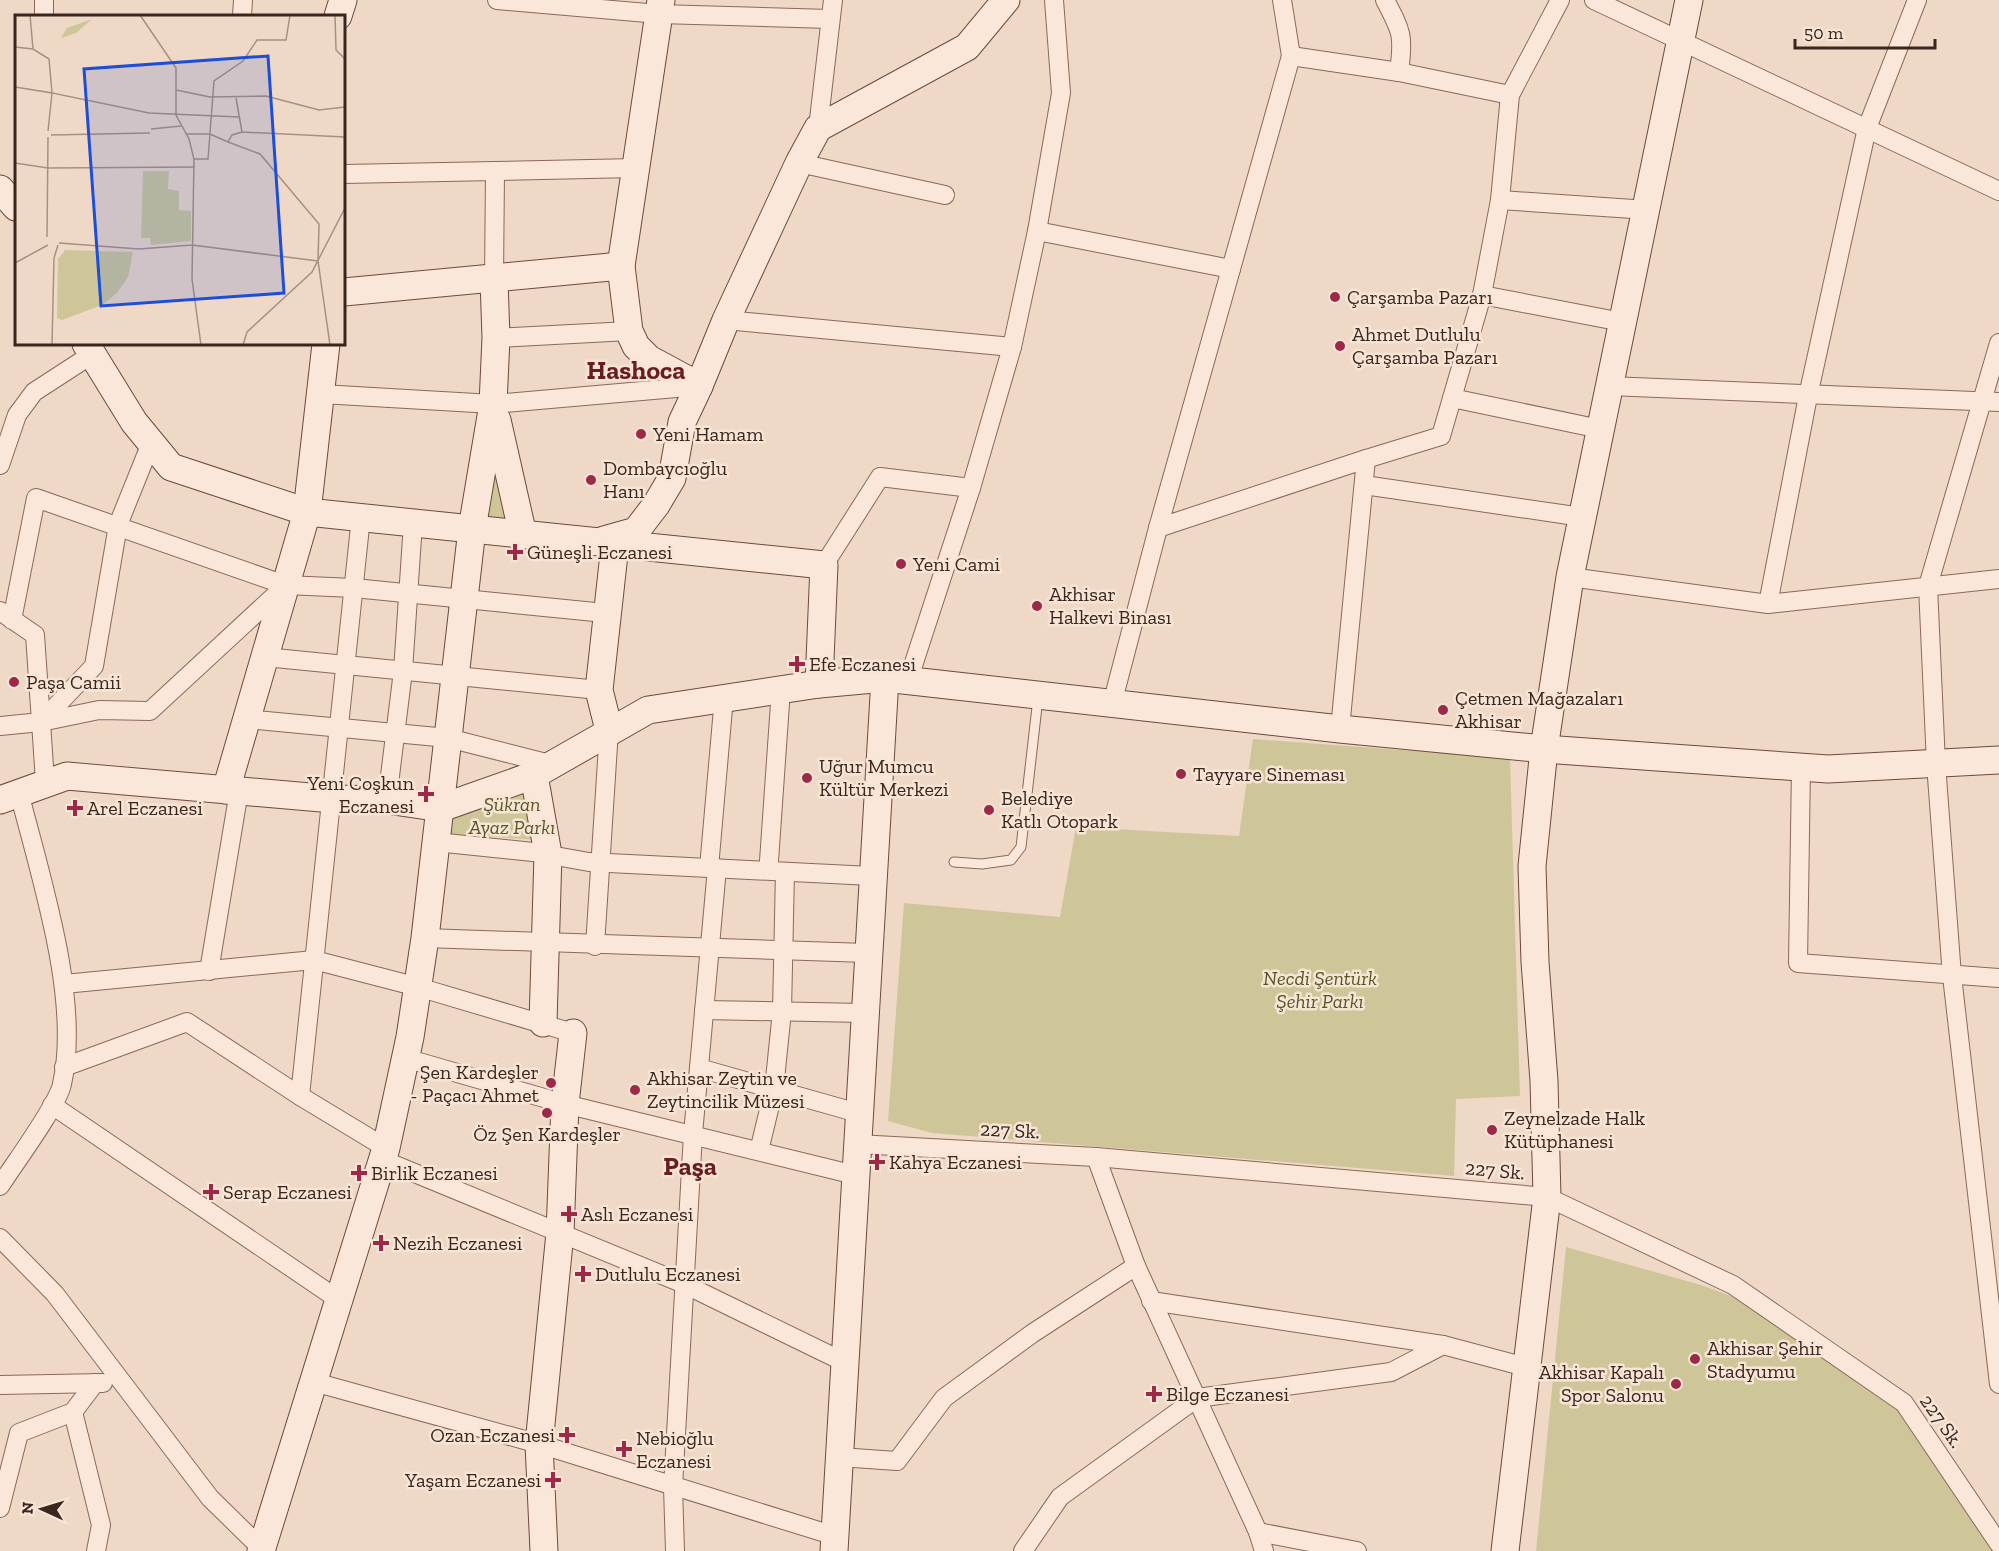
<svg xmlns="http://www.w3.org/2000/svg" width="1999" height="1551" font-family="'Zilla Slab',serif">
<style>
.green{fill:#cec698}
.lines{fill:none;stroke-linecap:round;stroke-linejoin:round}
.lane-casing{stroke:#8b685a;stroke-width:11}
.street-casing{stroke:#8b685a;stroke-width:20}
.secondary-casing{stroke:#6d493d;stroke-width:29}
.lane{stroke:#fae7d9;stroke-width:9}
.street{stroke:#fae7d9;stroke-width:18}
.secondary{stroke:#fae7d9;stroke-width:27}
.poi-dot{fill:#9b2947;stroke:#f6e4d5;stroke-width:2}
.labels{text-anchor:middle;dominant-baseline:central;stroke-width:5;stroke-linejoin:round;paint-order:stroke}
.poi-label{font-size:20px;fill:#3b251f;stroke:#f6e4d5;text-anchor:start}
.park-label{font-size:20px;font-style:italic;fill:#575725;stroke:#f6e4d5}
.street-label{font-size:20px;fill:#3b251f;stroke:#f6e4d5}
.district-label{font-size:26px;font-weight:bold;fill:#681d21;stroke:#f6e4d5}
.inset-road{fill:none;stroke:#a79083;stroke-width:1.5}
.view{fill:#1d4ed8;fill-opacity:0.15;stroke:#1d4ed8;stroke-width:3}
.inset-edge{fill:none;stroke:#3b251f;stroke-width:3}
</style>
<rect width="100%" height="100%" fill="#efd8c5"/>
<g class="green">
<polygon points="492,442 511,527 480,514"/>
<polygon points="1253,739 1510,758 1520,1096 1456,1099 1454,1176 932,1133 888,1121 904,903 1060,917 1076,827 1239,836"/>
<polygon points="530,785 539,840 451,834 453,813"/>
<polygon points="1566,1247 1701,1285 1769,1310 1900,1408 1999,1551 1536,1551"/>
</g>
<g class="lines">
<defs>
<polyline id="lane" points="954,862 982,864 1011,860 1021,847 1038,698"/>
<g id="street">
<polyline points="44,0 44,16"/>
<polyline points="497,0 659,14 830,19"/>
<polyline points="1282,0 1291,56"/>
<path d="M1385,0C1402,32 1404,36 1399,72"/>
<polyline points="1594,0 1999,191"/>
<polyline points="242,16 243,0"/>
<polyline points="818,128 833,0"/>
<polyline points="799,163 945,195"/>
<polyline points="495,171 636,168"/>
<polyline points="344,174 495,171 494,280"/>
<polyline points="1500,200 1648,210"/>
<polyline points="1037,231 1231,269"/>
<polyline points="1482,295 1622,322"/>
<polyline points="726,320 1012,347"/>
<polyline points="496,338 629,331"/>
<polyline points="1999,343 1928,586 1936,764 1952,976 1999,1384"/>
<polyline points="1609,386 1999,402"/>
<polyline points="321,394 493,404 699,386"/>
<polyline points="1452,398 1600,429"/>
<polyline points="1366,459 1441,436 1482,295 1500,200 1510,95 1560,0"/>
<polyline points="0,465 17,415 34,392 91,355"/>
<polyline points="1364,485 1582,517"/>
<polyline points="824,565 880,477 971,488"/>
<polyline points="1570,577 1768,604 1999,579"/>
<polyline points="1768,604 1808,396 1867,128 1917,0"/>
<polyline points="0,611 35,635 41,722 99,710 150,711 284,587"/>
<polyline points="12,620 36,498 285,585 354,588 605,613"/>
<polyline points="265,657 599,690"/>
<polyline points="908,681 971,488 1012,347 1037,231 1061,93 1054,0"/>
<polyline points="1112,704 1158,528"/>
<polyline points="246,719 448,738 554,765"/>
<polyline points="41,722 45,782"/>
<polyline points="0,726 41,722 94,666 118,525 151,443"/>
<polyline points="1340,729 1366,459 1158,528 1291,56 1399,72 1510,95"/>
<polyline points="1801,767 1798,963 1999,978"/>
<polyline points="387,800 403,671 413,523"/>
<polyline points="436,842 533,852 589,862 871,876"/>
<polyline points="769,861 781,689"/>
<polyline points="709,868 724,697"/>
<polyline points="425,938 867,953"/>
<polyline points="595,946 609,730"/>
<polyline points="209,971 239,791"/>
<polyline points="64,984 314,960 418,987 573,1033"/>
<polyline points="704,1010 864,1013"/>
<polyline points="405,1058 565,1104 855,1175"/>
<polyline points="64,1067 187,1022 300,1096 386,1148"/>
<polyline points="699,1068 858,1113"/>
<polyline points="300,1096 361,517"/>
<polyline points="52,1105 339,1300"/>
<polyline points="857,1144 1096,1157 1547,1197 1733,1285 1904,1403 1999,1544"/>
<polyline points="759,1151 774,1089 782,1011 785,872"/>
<polyline points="1096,1157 1136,1266 1258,1532 1264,1551"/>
<polyline points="383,1160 684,1284 844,1362"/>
<path d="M0,1186C14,1164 58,1105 62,1084C81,999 40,876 19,792"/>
<polyline points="0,1238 55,1294 210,1498 262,1549"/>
<polyline points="1151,1301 1443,1345 1526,1367"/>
<polyline points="314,1382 539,1444 835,1536"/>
<polyline points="0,1385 103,1383"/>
<polyline points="73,1412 101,1525 96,1551"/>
<polyline points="839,1457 897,1461 944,1398 1033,1333 1136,1266"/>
<polyline points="0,1508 19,1433 73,1412 95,1383"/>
<polyline points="1258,1532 1357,1551"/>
<polyline points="675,1551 673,1487 693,1134 717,868"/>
<polyline points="1023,1551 1060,1497 1197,1398 1391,1372 1443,1345"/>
</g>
<g id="secondary">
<polyline points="338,16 343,0"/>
<polyline points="0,189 16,207"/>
<polyline points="344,292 621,266"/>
<polyline points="86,344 134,422 171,467 307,512 824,565 819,684"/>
<polyline points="699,386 726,320 799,163 818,128 967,47 1006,0"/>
<polyline points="497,420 523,535"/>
<polyline points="604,540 636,531 656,505 672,478 682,422 699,386 649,359 636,346 629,331 621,266 661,0"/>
<polyline points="609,730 599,690 615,545"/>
<polyline points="534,775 548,854 543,1023"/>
<polyline points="226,790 307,512 326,344"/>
<polyline points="0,800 67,776 333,799 387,800 441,808 534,775 648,710 819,684 885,678 1340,729 1544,749 1828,769 1999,760"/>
<polyline points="261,1551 386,1148 410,1037 425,938 472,529 493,404 496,338 494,280"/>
<polyline points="544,1551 539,1444 560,1233 565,1104 573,1033"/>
<polyline points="834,1551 885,678"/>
<polyline points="1505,1551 1547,1197 1544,1081 1535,962 1532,866 1544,749 1570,577 1689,0"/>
</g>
</defs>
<use href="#lane" class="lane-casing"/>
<use href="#street" class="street-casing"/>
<use href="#secondary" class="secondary-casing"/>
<use href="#lane" class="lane"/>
<use href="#street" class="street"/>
<use href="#secondary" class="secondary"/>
</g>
<g class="poi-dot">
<circle cx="1335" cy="297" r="6"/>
<circle cx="1340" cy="346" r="6"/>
<circle cx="641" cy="434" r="6"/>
<circle cx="591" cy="480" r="6"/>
<path d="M512 543h6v6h6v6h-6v6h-6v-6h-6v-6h6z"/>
<circle cx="901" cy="564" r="6"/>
<circle cx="1037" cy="606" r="6"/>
<path d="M794 655h6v6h6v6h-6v6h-6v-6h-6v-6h6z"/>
<circle cx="14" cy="682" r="6"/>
<circle cx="1443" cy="710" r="6"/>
<circle cx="1181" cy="774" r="6"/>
<circle cx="807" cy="778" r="6"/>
<path d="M423 785h6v6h6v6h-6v6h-6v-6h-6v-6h6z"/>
<path d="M72 799h6v6h6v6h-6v6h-6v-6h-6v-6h6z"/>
<circle cx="989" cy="810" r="6"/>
<circle cx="551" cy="1083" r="6"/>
<circle cx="635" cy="1090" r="6"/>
<circle cx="547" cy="1113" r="6"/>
<circle cx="1492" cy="1130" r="6"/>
<path d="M874 1153h6v6h6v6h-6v6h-6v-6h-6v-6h6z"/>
<path d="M356 1164h6v6h6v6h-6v6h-6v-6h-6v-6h6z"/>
<path d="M208 1183h6v6h6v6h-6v6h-6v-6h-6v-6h6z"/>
<path d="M566 1205h6v6h6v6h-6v6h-6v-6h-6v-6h6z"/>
<path d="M378 1234h6v6h6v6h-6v6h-6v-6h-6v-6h6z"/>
<path d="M580 1265h6v6h6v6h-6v6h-6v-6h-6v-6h6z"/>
<circle cx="1695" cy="1359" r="6"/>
<circle cx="1676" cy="1384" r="6"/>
<path d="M1151 1385h6v6h6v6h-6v6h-6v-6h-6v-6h6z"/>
<path d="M564 1426h6v6h6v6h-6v6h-6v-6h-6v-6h6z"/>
<path d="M621 1440h6v6h6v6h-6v6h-6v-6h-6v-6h6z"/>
<path d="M550 1471h6v6h6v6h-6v6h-6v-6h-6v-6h6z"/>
</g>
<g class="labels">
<g class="poi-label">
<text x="1347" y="297">Çarşamba Pazarı</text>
<text x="1352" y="334">Ahmet Dutlulu<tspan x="1352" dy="23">Çarşamba Pazarı</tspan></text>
<text x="653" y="434">Yeni Hamam</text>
<text x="603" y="468">Dombaycıoğlu<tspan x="603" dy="23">Hanı</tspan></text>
<text x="527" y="552">Güneşli Eczanesi</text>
<text x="913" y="564">Yeni Cami</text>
<text x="1049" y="594">Akhisar<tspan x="1049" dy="23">Halkevi Binası</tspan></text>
<text x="809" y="664">Efe Eczanesi</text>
<text x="26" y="682">Paşa Camii</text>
<text x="1455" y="698">Çetmen Mağazaları<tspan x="1455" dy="23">Akhisar</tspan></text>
<text x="819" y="766">Uğur Mumcu<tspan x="819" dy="23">Kültür Merkezi</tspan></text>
<text x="1193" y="774">Tayyare Sineması</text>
<text x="414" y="783" text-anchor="end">Yeni Coşkun<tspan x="414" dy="23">Eczanesi</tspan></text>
<text x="1001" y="798">Belediye<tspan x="1001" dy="23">Katlı Otopark</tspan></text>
<text x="87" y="808">Arel Eczanesi</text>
<text x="539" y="1072" text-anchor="end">Şen Kardeşler<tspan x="539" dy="23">- Paçacı Ahmet</tspan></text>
<text x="647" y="1078">Akhisar Zeytin ve<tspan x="647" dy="23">Zeytincilik Müzesi</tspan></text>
<text x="1504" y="1118">Zeynelzade Halk<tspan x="1504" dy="23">Kütüphanesi</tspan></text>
<text x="547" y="1134" text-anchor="middle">Öz Şen Kardeşler</text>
<text x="889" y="1162">Kahya Eczanesi</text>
<text x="371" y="1173">Birlik Eczanesi</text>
<text x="223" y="1192">Serap Eczanesi</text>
<text x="581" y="1214">Aslı Eczanesi</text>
<text x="393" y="1243">Nezih Eczanesi</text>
<text x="595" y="1274">Dutlulu Eczanesi</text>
<text x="1707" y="1348">Akhisar Şehir<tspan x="1707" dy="23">Stadyumu</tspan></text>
<text x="1664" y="1372" text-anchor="end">Akhisar Kapalı<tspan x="1664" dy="23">Spor Salonu</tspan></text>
<text x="1166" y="1394">Bilge Eczanesi</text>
<text x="555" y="1435" text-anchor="end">Ozan Eczanesi</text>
<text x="636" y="1438">Nebioğlu<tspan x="636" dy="23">Eczanesi</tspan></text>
<text x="541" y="1480" text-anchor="end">Yaşam Eczanesi</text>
</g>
<g class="park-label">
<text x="512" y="804">Şükran<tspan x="512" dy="23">Ayaz Parkı</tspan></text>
<text x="1320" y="978">Necdi Şentürk<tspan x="1320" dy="23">Şehir Parkı</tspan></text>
</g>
<g class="street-label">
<text transform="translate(1010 1130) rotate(3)">227 Sk.</text>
<text transform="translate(1495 1170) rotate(5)">227 Sk.</text>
<text transform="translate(1942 1421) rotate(55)">227 Sk.</text>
</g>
<g class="district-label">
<text x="636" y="370">Hashoca</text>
<text x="690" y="1166">Paşa</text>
</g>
</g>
<g transform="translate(15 15)">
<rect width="330" height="330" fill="#efd8c5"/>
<path d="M77,4L61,18L46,23L52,13ZM128,156H154L153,174L164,176V195L176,196V226L136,230L135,223H126ZM50,235L118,237L113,262L102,278L87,290L47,305L42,303L43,244Z" fill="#cec698"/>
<path class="inset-road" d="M15,0L18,34M125,0L161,53V100L174,124L179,144L177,264L186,330M320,0L321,35L330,44M0,32L18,34L34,44L37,78L134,98L224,102M0,72L37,78L33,116M161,75L195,82L251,81L304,95L330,92M221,83L227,117M136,114L166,111M172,119H194M195,119L213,127L217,120L227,117L330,122M36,120L135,118M213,127L245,139L304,209L303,246L315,330M179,144H193L199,66L228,46L242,25H271L275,0M0,148L33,153L180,152M32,222L33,122M44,228L124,234L177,230L303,246M0,248L33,230M37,330L39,243L43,230M228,330L232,317L297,257L330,193"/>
<path class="view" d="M253,41L269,278L86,291L69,54Z"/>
<rect width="330" height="330" class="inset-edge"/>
</g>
<g transform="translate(42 1509) rotate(274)" stroke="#f6e4d5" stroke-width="4.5" paint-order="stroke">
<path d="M0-4.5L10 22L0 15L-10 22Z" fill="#3b251f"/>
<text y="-9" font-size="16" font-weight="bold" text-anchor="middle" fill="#3b251f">N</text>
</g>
<path d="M1795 39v9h140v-9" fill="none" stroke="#3b251f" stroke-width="3"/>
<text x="1804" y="39" font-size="18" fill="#3b251f" stroke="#f6e4d5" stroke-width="4.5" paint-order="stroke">50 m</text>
</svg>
